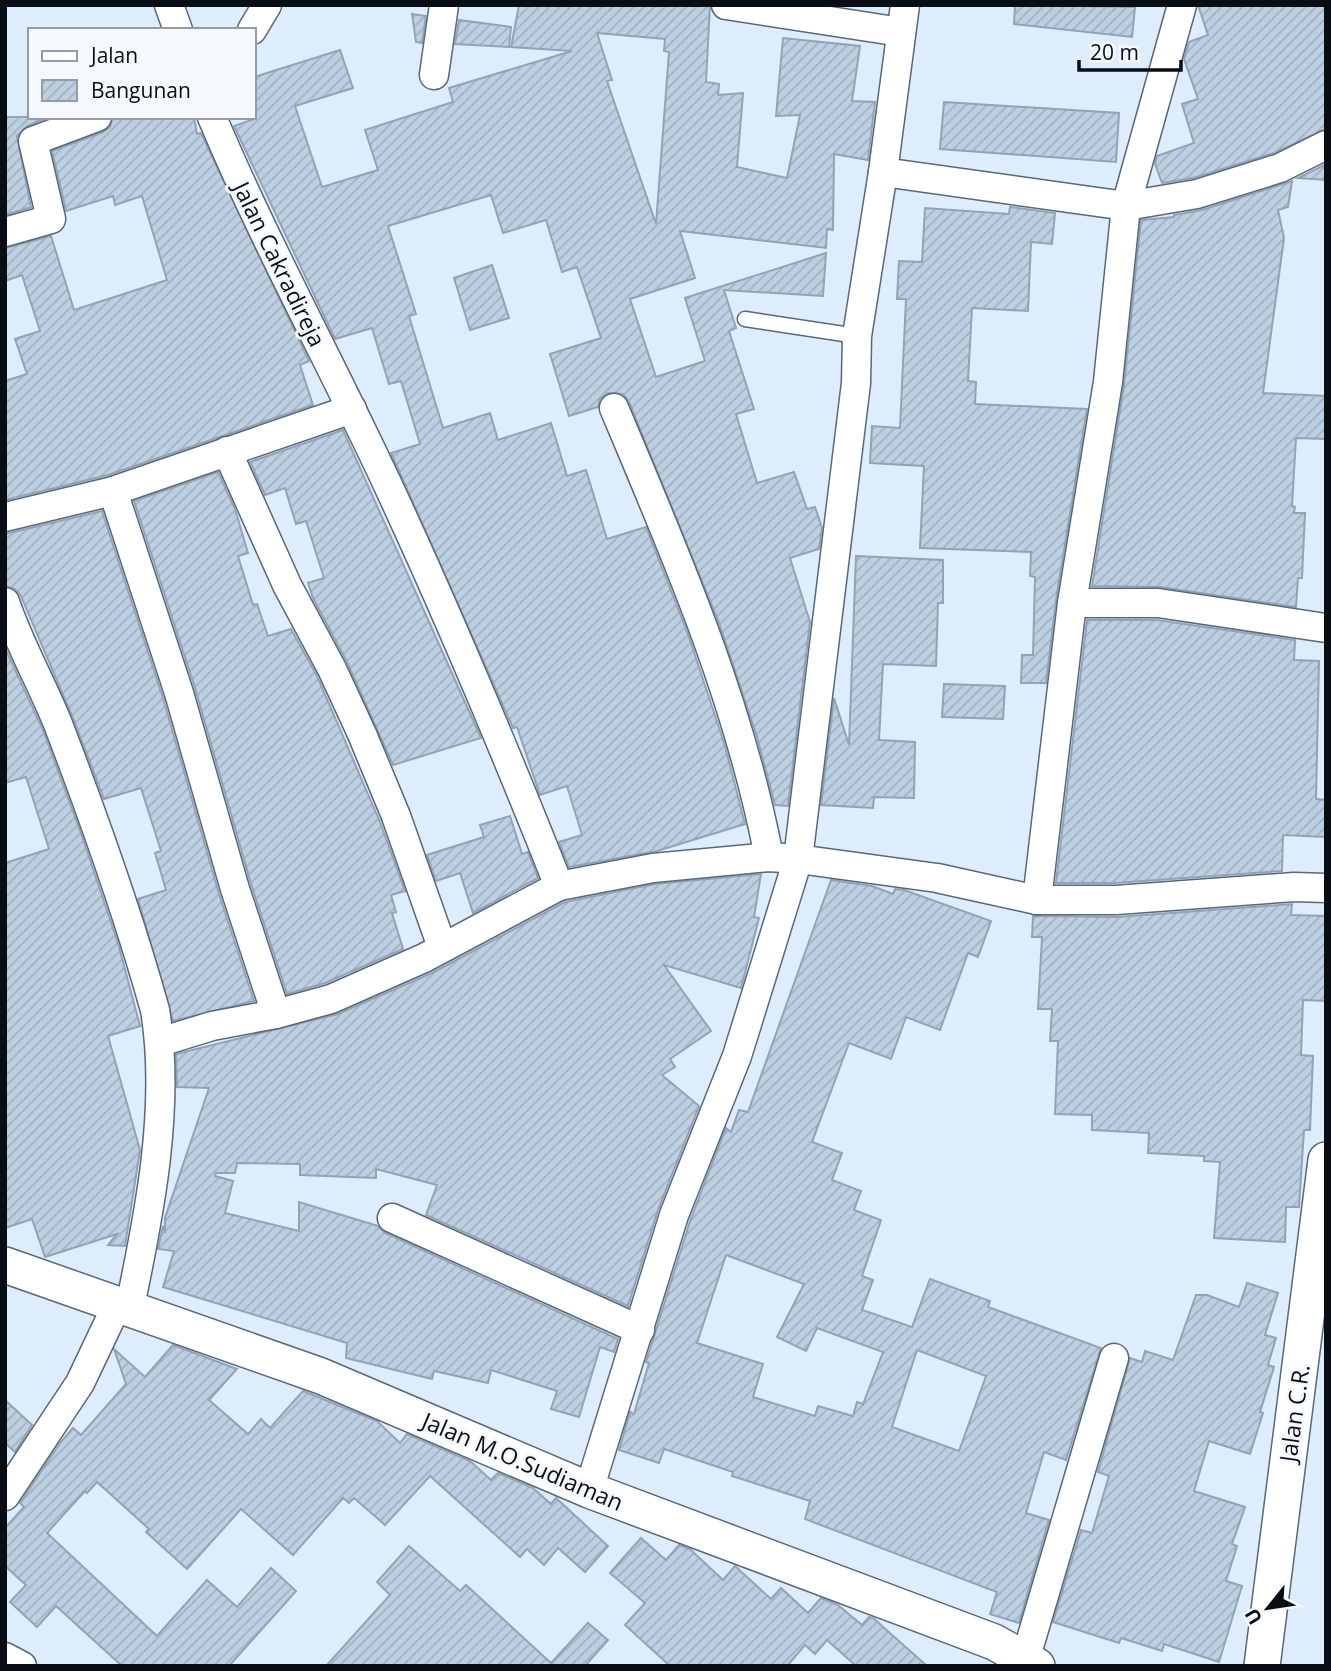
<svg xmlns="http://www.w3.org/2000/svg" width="1331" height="1671" font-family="'Open Sans',sans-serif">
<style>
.building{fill:url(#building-hatch);stroke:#91a3b5;stroke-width:2;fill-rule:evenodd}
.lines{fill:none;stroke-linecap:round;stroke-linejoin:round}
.service-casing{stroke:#576878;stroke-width:17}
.minor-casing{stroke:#576878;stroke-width:31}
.tertiary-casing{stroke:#576878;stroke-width:38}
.service{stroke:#fff;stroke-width:14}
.minor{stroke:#fff;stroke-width:28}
.tertiary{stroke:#fff;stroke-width:35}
.labels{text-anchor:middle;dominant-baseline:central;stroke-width:6;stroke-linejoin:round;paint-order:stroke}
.street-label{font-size:23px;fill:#080e14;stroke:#f5f9fd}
</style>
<defs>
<pattern id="building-hatch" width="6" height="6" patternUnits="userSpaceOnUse" patternTransform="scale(1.75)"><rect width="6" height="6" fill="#bdd0e2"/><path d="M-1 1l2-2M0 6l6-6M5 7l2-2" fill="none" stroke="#a1b1c1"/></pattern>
</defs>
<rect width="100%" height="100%" fill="#deedfd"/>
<g class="building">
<path d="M519,5H710L706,82L719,84L718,95L743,93L737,167L787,178L800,115L776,116L783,38L860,46L852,101L875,102L868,160L834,154L833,230L827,229L826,248L680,231L695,278L630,299L656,377L705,361L685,298L826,253L823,296L724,290L736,328L729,331L754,409L736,414L757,483L794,472L807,509L815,507L822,528L819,549L790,558L810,622L788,806L775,805L757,737L719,623L629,402L623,394L608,393L600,399L598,407L569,416L550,354L601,338L577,267L562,272L546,220L503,233L491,195L388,226L416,314L409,316L443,428L490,413L498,440L551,423L567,476L586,470L607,539L646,527L688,634L725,746L745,824L657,851L569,867L559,842L582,835L567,786L540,795L517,727L513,728L391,453L420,444L401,381L389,384L372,328L335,339L234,126L254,119V77L340,50L353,88L295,106L322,187L378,170L365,130L453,102L449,88L572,51L511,47ZM597,33L665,39L664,51L669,52L656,224L607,81L612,80Z"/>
<polygon points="1015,5 1135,7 1132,37 1014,24"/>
<polygon points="1198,5 1326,5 1326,129 1274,153 1193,178 1162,183 1155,164 1157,156 1194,143 1182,104 1198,99 1184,59 1189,42 1208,35"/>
<polygon points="412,14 426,16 422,43 416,42"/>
<polygon points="459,20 511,27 509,47 455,44"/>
<polygon points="944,102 1119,113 1116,162 940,149"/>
<polygon points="5,117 49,117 27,126 17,136 31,207 5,215"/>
<polygon points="113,117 194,117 197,134 201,133 309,361 300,365 313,405 108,475 5,500 5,381 27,374 15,339 40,331 22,275 5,281 5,248 51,236 74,310 167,280 142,196 115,205 113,196 66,211 52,151 103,132 110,127"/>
<polygon points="1326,164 1326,180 1298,178"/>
<polygon points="1292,181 1288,207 1278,210 1284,238 1263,393 1326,396 1326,439 1296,438 1292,506 1295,507 1294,513 1305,513 1302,578 1298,578 1296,607 1160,587 1092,586 1124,385 1141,220 1174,217 1174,215 1202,210"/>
<polygon points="1010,207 1055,213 1052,244 1031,242 1028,311 972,308 968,381 976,382 975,404 1087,409 1056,600 1046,683 1021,683 1022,655 1033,655 1035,577 1030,576 1031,552 920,548 924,466 870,463 872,426 900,428 906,299 897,299 899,261 922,262 925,208 1009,214"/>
<polygon points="492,265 509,318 470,330 454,278"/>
<polygon points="343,430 481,738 393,765 347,662 313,598 308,583 324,578 306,521 296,524 285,488 265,495 250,462"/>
<polygon points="218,472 235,509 248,553 238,556 253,605 257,604 268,636 291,629 317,676 380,822 405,891 391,895 396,912 392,913 403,949 325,983 287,994 251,884 195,688 134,501"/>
<polygon points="102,511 163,698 219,894 254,1001 173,1021 138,899 166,890 155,853 161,851 141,788 104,799 73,718 21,596 15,589 5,586 5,534"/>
<polygon points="856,556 943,560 943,603 938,603 936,666 883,664 879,740 915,742 914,798 874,797 873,808 821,805 834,698 849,745"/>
<polygon points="1087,620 1157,620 1295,640 1294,660 1319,661 1316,799 1326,800 1326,837 1283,835 1282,871 1115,883 1056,883"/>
<polygon points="5,648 43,730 82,836 118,943 140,1026 108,1036 140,1150 125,1246 108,1245 117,1234 45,1257 32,1219 5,1228 5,863 49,849 26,777 5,783"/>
<polygon points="944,684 1005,686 1003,719 942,717"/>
<polygon points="510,816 522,854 528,852 538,878 473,913 460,873 436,881 427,855 484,837 480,825"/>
<polygon points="761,874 754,917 759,918 741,988 664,965 711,1031 670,1059 675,1067 662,1075 699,1106 658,1210 628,1306 426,1215 437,1185 376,1169 376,1178 300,1175 300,1164 237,1163 235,1173 216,1173 215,1176 233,1181 225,1213 299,1231 299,1202 378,1226 385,1233 618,1339 614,1352 600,1347 579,1417 551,1409 557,1391 491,1370 488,1383 434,1371 432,1379 346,1358 347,1343 163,1287 174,1251 158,1249 163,1226 165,1233 165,1218 209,1088 177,1087 176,1054 338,1014 432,973 565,902 655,884"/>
<path d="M831,880L872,886L893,894L895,889L904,890L991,921L978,957L968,953L940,1030L906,1017L891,1059L849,1043L812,1142L842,1153L832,1180L861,1191L854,1210L881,1220L862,1276L873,1280L862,1310L912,1327L930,1279L990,1301L988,1307L1101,1348L1066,1460L1044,1452L1026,1513L1049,1520L1019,1623L990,1614L997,1592L805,1519L810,1501L732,1476L733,1472L664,1449L659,1463L619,1450L630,1412L634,1414L649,1363L646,1362L690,1221L726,1128L731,1132L739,1110L748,1112ZM726,1255L804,1284L777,1337L806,1351L817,1328L883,1352L863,1404L857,1402L853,1416L818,1406L815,1416L753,1397L763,1364L697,1343ZM917,1350L986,1376L959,1451L892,1427Z"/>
<polygon points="1292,904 1291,915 1326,916 1326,1001 1303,1000 1301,1055 1313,1056 1310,1130 1304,1130 1299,1207 1286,1207 1285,1242 1214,1238 1220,1162 1204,1161 1204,1156 1148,1153 1149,1133 1092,1130 1092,1115 1055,1114 1058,1041 1050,1041 1052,1009 1038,1009 1042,937 1032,937 1033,916 1117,917"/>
<polygon points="1247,1283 1278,1293 1265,1335 1276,1338 1268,1365 1274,1367 1260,1412 1263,1413 1250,1454 1209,1441 1194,1491 1245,1507 1232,1544 1237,1546 1226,1581 1242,1586 1219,1662 1164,1644 1162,1651 1121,1638 1119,1643 1053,1622 1081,1530 1092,1533 1109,1476 1098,1472 1130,1358 1142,1362 1145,1351 1173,1360 1196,1295 1207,1295 1239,1307"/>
<polygon points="173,1345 237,1369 209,1400 248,1434 261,1419 270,1428 303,1391 377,1421 400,1443 407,1434 470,1461 491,1480 498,1473 533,1488 551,1504 556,1498 608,1546 585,1572 558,1548 544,1565 527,1549 520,1557 430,1476 385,1525 354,1498 349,1503 343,1498 293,1555 241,1509 187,1569 146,1532 149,1529 97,1482 87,1493 85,1491 47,1533 157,1636 207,1580 237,1607 271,1568 296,1591 229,1666 122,1666 56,1606 37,1627 10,1602 26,1585 5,1566 5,1528 24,1507 20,1503 60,1443 73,1428 81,1435 126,1384 114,1349 145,1377"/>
<polygon points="5,1400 32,1425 15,1452 5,1443"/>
<polygon points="641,1538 666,1560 679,1545 690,1549 723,1580 735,1566 771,1599 781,1588 808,1613 821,1598 838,1605 862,1625 869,1617 873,1618 927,1666 856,1666 827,1640 815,1654 805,1645 787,1666 670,1666 625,1625 645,1603 610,1573"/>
<polygon points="409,1546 460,1591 466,1585 551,1663 588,1623 608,1640 585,1666 326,1666 390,1595 377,1582"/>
</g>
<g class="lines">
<defs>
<polyline id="service" points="745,319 857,336"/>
<g id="minor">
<polyline points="169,5 178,30"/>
<polyline points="726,5 901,32"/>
<polyline points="252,30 267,5"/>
<polyline points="434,75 444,5"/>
<path d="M212,117C264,241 329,359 386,481C448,614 505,750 559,886"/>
<polyline points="883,172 1126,206 1197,194 1280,168 1326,145"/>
<polyline points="5,232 51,219 33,141 97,117"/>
<path d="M614,408C676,555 739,700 769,857"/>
<polyline points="227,451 287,585 332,669 362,734 396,816 442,947"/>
<polyline points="113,491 179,693 235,889 276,1014"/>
<polyline points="5,517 113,491 352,409"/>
<path d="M5,602C19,644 41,682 58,724C94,818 128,913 155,1010C171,1107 149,1216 129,1311"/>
<polyline points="1072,603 1158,603 1326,628"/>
<polyline points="1037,900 1072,603 1108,382 1126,206 1182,5"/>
<polyline points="160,1042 212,1026 276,1014 331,999 424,958 559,886 653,868 769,857 798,859 937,878 1037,900 1116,900 1294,887 1326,888"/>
<polyline points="392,1218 640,1330"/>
<polyline points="589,1490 674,1215 737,1056 798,859 856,383 857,336 883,172 905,5"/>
<polyline points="5,1496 80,1383 117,1305"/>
<polyline points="5,1657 22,1666"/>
<polyline points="1025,1660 1114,1358"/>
</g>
<g id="tertiary">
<polyline points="5,1265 321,1376 589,1490 994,1642 1037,1666"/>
<polyline points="1262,1666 1326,1160"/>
</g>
</defs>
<use href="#service" class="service-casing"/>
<use href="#minor" class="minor-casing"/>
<use href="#tertiary" class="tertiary-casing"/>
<use href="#service" class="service"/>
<use href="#minor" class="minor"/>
<use href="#tertiary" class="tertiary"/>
</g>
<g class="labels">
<g class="street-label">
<text transform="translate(280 264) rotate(64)">Jalan Cakradireja</text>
<text transform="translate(1294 1413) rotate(-82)">Jalan C.R.</text>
<text transform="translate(523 1461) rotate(23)">Jalan M.O.Sudiaman</text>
</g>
</g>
<rect width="1331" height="1671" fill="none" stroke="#080e14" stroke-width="14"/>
<rect x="28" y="28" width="228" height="91" fill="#f5f9fd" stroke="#969ba0" stroke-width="2"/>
<rect x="42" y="51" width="35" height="10" fill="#ffffff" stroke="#969ba0" stroke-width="2"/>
<text x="91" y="63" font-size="21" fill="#080e14">Jalan</text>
<rect x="42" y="80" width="35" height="21" fill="url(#building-hatch)" stroke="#969ba0" stroke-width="2"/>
<text x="91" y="98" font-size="21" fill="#080e14">Bangunan</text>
<g transform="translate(1268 1608) rotate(240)" stroke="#f5f9fd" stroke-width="5" paint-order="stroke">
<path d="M0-5L12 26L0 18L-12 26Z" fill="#080e14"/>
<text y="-10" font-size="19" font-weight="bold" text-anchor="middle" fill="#080e14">U</text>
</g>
<path d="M1079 60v10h102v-10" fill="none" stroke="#080e14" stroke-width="3.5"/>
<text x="1090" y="60" font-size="21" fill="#080e14" stroke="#f5f9fd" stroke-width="5" paint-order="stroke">20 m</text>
</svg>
